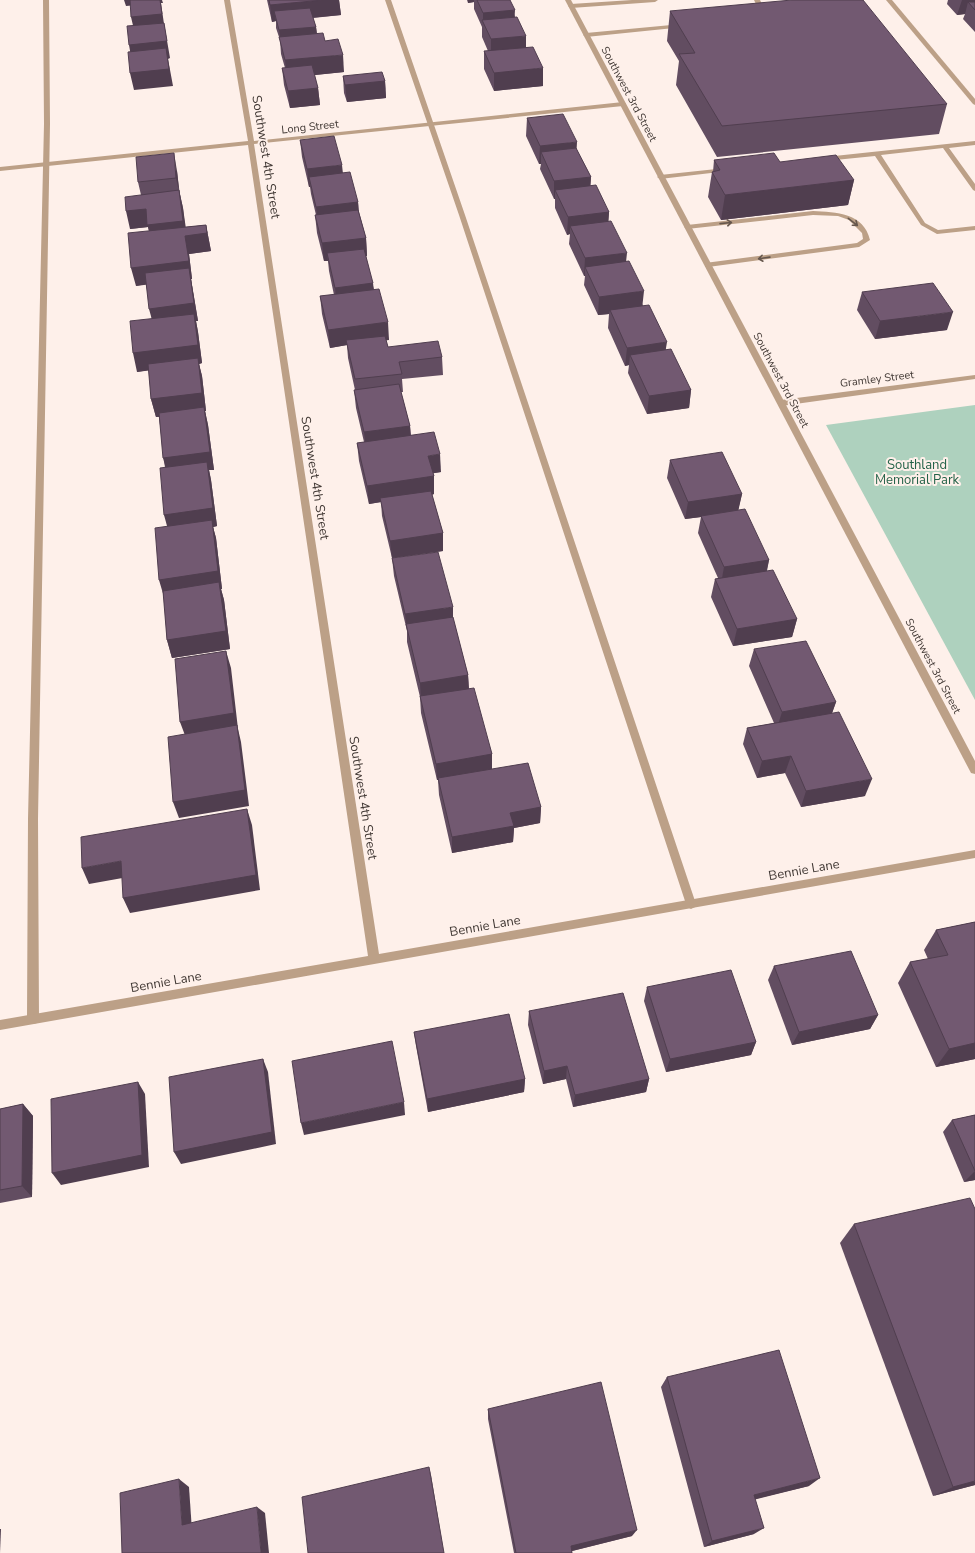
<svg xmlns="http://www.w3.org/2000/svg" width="975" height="1553" font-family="'Nunito Sans',sans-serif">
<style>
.green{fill:#aed1be}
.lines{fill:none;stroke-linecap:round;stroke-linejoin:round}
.service{fill:#bca087;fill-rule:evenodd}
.minor{fill:#bca087;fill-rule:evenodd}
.tertiary{fill:#bca087;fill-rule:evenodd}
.wall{fill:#624d61}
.shaded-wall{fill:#503e4f}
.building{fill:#725971;stroke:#503e4f}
.oneway{stroke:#66574d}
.labels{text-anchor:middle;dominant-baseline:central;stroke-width:4;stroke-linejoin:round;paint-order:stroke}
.far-street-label{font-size:11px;fill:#413834;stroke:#fef0ea}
.street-label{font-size:13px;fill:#413834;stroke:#fef0ea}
.park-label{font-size:13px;fill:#246248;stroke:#fef0ea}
</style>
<rect width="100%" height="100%" fill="#fef0ea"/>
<polygon class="green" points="975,405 975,700 826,425"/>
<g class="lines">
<g class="service">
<polygon points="43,0 49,0 50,124 38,819 39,1019 37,1023 33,1024 29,1023 27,1019 28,819 44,124"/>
<polygon points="385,0 391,0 465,215 696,904 695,907 691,909 687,907 686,904 459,215"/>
<polygon points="754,0 760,0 767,14 765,16 760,15 761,14"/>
<polygon points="682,24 685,26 684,27 586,37 583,35 586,33"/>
<polygon points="975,141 975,145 949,148 975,184 975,191 973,190 943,148 881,155 925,223 938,230 975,226 975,230 937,234 921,225 875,156 825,161 822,159 825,157"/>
<polygon points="726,168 729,170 728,171 660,179 657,177 660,175"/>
<path d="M813,211C836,212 864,213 870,240L859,247L708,267H705V263L857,243L863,239L862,233L849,220L838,216L813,215L687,229L684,227L687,225Z"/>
</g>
<g class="minor">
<polygon points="224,0 230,0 254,141 623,102 626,104 623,106 254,144 379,954 975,850 975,858 0,1030 0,1020 368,956 248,145 0,171 0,167 248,141"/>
<polygon points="632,0 658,0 655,2 571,8 568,6 571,4"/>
<polygon points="886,0 892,0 975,99 975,105 973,104"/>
<polygon points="975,375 975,379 781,406 777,403 781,400"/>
</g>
<polygon class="tertiary" points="565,0 571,0 975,761 975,774 971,773"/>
</g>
<g class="wall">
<polygon points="267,0 339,0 341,15 313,18 316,27 317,34 325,41 344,72 314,75 318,88 320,105 290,108 284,85 282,68 285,68 281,54 280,40 276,28 276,21 272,22"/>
<polygon points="467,0 510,0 515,17 526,47 543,86 494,91 484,69 484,51 488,51 482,37 482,27 474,9 474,2 468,3"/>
<polygon points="948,0 975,0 975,32 963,19 965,14 957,15 947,4"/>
<polygon points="670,11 947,104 939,134 717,157 676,85 679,61 667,41"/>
<polygon points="343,76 385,81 386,98 347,102 344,93"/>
<polygon points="527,118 576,148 591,177 590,186 609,212 608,221 626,262 643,306 666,350 691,390 689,408 647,414 628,373 629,365 625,366 608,328 609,314 598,315 584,285 585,276 584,276 569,244 570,234 567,235 555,208 555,199 554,199 540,169 541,164 539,164 526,136"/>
<polygon points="300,140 343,173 358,202 359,212 366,238 367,256 366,256 374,290 389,340 386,340 388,347 442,357 443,375 402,379 403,392 401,392 410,426 411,435 441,472 433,473 434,476 434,494 432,495 443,533 443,551 392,558 382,516 381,502 369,504 359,461 357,443 364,442 356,408 354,390 355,390 348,358 347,345 330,348 322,314 320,296 334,295 329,271 328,261 324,261 317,233 315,215 316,215 311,194 310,187 309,187 302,157"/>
<polygon points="714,160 854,180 848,205 721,220 708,197 712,172 713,172"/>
<polygon points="177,171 179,190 183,208 185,227 206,225 211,251 189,254 192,279 191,279 198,321 196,321 198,332 202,363 199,364 202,376 206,411 205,411 208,425 214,470 209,470 211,480 217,526 213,527 216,538 222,589 221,589 224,600 230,649 172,658 167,640 167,526 165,468 159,417 156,417 151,399 149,370 137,372 152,319 146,284 136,286 149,231 148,227 130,229 141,195 138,182"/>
<polygon points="862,292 947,330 875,339 857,310"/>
<polygon points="670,460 742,494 738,510 769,560 767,571 797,619 792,637 733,646 711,597 715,579 718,578 698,533 701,517 685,519 667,478"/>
<polygon points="392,558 453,618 468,675 469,689 492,754 492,769 541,807 540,823 514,828 513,842 452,853 439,795 438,780 437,780 421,713 420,697 407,642 407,631 394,576"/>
<polygon points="754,649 836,702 832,713 865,796 801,807 785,773 757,778 743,744 747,728 774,723 749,666"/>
<polygon points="975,922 975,1059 936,1067 898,983 910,962 928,959 924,950 936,930"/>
<polygon points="774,966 878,1015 870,1029 792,1045 768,980"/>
<polygon points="647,987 756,1042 751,1055 666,1072 644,1001"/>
<polygon points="529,1011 649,1079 646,1092 573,1107 566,1079 543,1084 528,1025"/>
<polygon points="414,1032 525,1079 524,1092 428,1112 416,1046"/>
<polygon points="23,1104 33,1116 32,1197 0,1203 0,1109"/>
<polygon points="975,1115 975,1180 964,1182 943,1132 952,1120"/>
<polygon points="854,1224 975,1485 933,1496 840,1243"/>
<polygon points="667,1377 809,1486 755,1499 754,1534 704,1547 661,1387"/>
<polygon points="488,1409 632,1536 572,1551 572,1553 514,1553 488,1419"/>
</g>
<g class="shaded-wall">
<polygon points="124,0 162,0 163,3 161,3 165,31 135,34 131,17 160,3 126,6"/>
<polygon points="323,0 339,0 341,15 277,21 274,11 276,21 272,22 270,5"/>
<polygon points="468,0 474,0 474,2 468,3"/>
<polygon points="962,0 975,0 975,10 968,2 965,14 957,15"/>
<polygon points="515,10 514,27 483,23 483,13"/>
<polygon points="164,23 170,58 168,59 173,86 134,90 130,73 132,62 129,45"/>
<polygon points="316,27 318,44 281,44 279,30"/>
<polygon points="526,36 526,53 491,56 491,39"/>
<polygon points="343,55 344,72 287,78 285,60"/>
<polygon points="543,68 543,86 494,91 494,73"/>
<polygon points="385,81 386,98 347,102 345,85"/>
<polygon points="318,88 320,105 290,108 288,91"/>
<polygon points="577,142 576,160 541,152 541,164 539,164 540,146"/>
<polygon points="174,153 177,171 180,196 176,178"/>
<polygon points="342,165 344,183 309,177 310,187 309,187 307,169"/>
<polygon points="591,177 590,195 555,190 555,199 554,199 554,181"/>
<polygon points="854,180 848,205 721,220 725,195"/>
<polygon points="179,190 183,208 187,236 206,225 211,251 189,254 192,279 191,279 198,321 196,321 198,332 202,363 199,364 202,376 206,411 205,411 208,425 214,470 209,470 211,480 217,526 213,527 216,538 222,589 221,589 224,600 230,649 172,658 167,640 164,597 159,580 169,533 164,515 168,476 163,458 204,411 156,417 151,399 198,364 137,372 133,353 154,327 149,309 191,279 136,286 131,268 152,243 148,227 130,229 126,211"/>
<polygon points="358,202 359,220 318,225 316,207"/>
<polygon points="609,212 608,230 570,226 570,234 567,235 568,217"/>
<polygon points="366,238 367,256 329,260 327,253 328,261 324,261 322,243"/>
<polygon points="627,253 625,271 585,267 585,276 584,276 585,258"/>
<polygon points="373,283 375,301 337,306 335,288"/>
<polygon points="644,291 642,309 610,310 609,314 598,315 599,297"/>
<polygon points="953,312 947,330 875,339 880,321"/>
<polygon points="388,322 389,340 348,345 346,340 347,345 330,348 328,330"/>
<polygon points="667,342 664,360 630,355 629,365 625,366 627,348"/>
<polygon points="691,390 689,408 647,414 649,396"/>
<polygon points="410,426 411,444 366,450 364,432"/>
<polygon points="440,454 441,472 429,474 428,456"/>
<polygon points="434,476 434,494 381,502 380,498 381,502 369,504 367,486"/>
<polygon points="742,494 738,512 701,516 701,517 685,519 688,502"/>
<polygon points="443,533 443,551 392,558 390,541"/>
<polygon points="769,560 765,577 721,584 724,567"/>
<polygon points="453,607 453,624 406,624 407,631 405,614"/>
<polygon points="797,619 792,637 733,646 737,629"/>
<polygon points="226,651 231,668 238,729 241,742 249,806 179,818 173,802 186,738 180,722"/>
<polygon points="468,675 469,692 421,700 420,683"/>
<polygon points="836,702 830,719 777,728 782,712"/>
<polygon points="492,754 492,771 437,780 436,764"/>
<polygon points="791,756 785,773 757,778 762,761"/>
<polygon points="872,779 865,796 801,807 806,791"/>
<polygon points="541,807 540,823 514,828 513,842 452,853 452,837 510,813"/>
<polygon points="247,809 252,825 260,890 130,913 123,898"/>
<polygon points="121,861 128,877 89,884 82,868"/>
<polygon points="878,1015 870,1029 792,1045 799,1032"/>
<polygon points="756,1042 751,1055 666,1072 670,1059"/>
<polygon points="975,1043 975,1059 936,1067 949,1049"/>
<polygon points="263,1059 268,1072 276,1144 181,1164 174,1152"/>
<polygon points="567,1066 566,1079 543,1084 544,1071"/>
<polygon points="525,1079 524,1092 428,1112 427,1099"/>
<polygon points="649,1079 646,1092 573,1107 575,1095"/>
<polygon points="138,1082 145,1094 149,1167 61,1185 52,1173"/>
<polygon points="404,1102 405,1115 304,1135 301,1123"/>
<polygon points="23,1104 33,1116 32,1197 22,1186"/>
<polygon points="975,1171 975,1180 964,1182"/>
<polygon points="429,1467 431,1475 444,1553"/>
<polygon points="820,1478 809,1486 745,1502 754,1495"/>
<polygon points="179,1479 189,1487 192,1531 182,1525"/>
<polygon points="975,1481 975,1485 933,1496 953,1487"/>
<polygon points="257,1507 265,1513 269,1553 261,1553"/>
<polygon points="764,1528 754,1534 704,1547 712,1541"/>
<polygon points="0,1529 1,1529 0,1553"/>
<polygon points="637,1530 632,1536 568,1552 571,1546"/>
</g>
<g class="building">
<polygon points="130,0 160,0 162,14 131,17"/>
<polygon points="269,0 323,0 270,5"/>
<polygon points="477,0 510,0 515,10 483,13"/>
<polygon points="792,0 863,0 947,104 722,126 679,54 695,53 670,11"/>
<polygon points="968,2 975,2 975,10"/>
<polygon points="310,8 316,27 279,30 274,11"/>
<polygon points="517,17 526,36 491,39 482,20"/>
<polygon points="164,23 167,41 129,45 127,26"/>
<polygon points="323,33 325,41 338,39 343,55 285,60 279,37"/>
<polygon points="533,47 543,68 494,73 484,51"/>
<polygon points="166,48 169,69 130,73 128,52"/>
<polygon points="312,65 318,88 288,91 282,68"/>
<polygon points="382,72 385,81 345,85 343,76"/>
<polygon points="563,114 577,142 540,146 527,118"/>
<polygon points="334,136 342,165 307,169 300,140"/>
<polygon points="576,148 591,177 554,181 541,152"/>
<polygon points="174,153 176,178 138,182 136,157"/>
<polygon points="774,153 780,162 836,155 854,180 725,195 712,172 720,170 714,160"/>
<polygon points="350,172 358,202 316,207 309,177"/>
<polygon points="596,185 609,212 568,217 555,190"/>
<polygon points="179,190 183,221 147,225 146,209 126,211 125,197"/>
<polygon points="358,210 366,238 322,243 315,215"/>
<polygon points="611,221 627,253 585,258 570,226"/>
<polygon points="206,225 207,233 185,236 189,261 131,268 128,233"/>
<polygon points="364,249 373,283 335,288 327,253"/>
<polygon points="629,261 644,291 599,297 585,267"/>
<polygon points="189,268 194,303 149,309 145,273"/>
<polygon points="933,283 953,312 880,321 862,292"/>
<polygon points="379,289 388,322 328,330 320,296"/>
<polygon points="649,305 667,342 627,348 610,310"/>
<polygon points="194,314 198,345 133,353 130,321"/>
<polygon points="385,336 388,347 438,341 442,357 399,362 402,374 355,379 346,340"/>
<polygon points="671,349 691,390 649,396 630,355"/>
<polygon points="198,358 202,393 151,399 148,364"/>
<polygon points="399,384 410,426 364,432 354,390"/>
<polygon points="204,407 210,452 163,458 159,413"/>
<polygon points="434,432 440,454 428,456 434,476 367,486 357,443"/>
<polygon points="722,452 742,494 688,502 670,460"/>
<polygon points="207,462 213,508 164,515 160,468"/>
<polygon points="431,491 443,533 390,541 380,498"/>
<polygon points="745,509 769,560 724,567 701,516"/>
<polygon points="212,520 218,571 159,580 155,528"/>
<polygon points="438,552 453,607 405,614 392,558"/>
<polygon points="773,570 797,619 737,629 715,579"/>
<polygon points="219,582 226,631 167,640 163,591"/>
<polygon points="453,617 468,675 420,683 406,624"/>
<polygon points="806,641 836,702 782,712 754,649"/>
<polygon points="226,651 234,713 180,722 175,659"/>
<polygon points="474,688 492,754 436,764 420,696"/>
<polygon points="839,712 872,779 806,791 791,756 762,761 747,728"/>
<polygon points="237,725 245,790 173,802 168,737"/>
<polygon points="528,763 541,807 510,813 514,826 452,837 438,778"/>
<polygon points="247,809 256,875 123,898 121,861 82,868 81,837"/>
<polygon points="975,922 975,1043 949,1049 910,962 948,955 936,930"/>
<polygon points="851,951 878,1015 799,1032 774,966"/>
<polygon points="731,970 756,1042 670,1059 647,987"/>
<polygon points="623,993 649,1079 575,1095 567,1066 544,1071 529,1011"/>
<polygon points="509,1014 525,1079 427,1099 414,1032"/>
<polygon points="392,1041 404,1102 301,1123 292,1061"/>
<polygon points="263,1059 272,1132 174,1152 169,1077"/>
<polygon points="138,1082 142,1155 52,1173 51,1099"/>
<polygon points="23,1104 22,1186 0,1190 0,1109"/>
<polygon points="975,1115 975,1171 952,1120"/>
<polygon points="970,1198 975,1209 975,1481 953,1487 854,1224"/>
<polygon points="779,1350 820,1478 754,1495 764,1528 712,1541 667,1377"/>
<polygon points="601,1382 637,1530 571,1546 572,1553 516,1553 488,1409"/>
<polygon points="429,1467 444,1553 308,1553 302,1497"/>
<polygon points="179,1479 182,1525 257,1507 261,1553 122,1553 120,1493"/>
</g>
<defs><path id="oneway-shaft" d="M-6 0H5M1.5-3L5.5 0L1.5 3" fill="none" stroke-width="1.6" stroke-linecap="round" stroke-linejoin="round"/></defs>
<g class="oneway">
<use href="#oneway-shaft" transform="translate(853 222) rotate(38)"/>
<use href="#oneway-shaft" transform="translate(726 223) rotate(-6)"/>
<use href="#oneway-shaft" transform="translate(764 258) rotate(172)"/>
</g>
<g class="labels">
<g class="far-street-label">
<text transform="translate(629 94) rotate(62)">Southwest 3rd Street</text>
<text transform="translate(310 127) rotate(-6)">Long Street</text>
<text transform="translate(877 379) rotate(-7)">Gramley Street</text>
<text transform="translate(781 380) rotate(62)">Southwest 3rd Street</text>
<text transform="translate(933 666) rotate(62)">Southwest 3rd Street</text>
</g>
<g class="street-label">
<text transform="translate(266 157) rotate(81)">Southwest 4th Street</text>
<text transform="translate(315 478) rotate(81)">Southwest 4th Street</text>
<text transform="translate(363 798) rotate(81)">Southwest 4th Street</text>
<text transform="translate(804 870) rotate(-10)">Bennie Lane</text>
<text transform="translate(485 926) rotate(-10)">Bennie Lane</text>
<text transform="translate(166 982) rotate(-10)">Bennie Lane</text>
</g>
<g class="park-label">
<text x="917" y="465">Southland<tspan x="917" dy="15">Memorial Park</tspan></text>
</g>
</g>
</svg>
